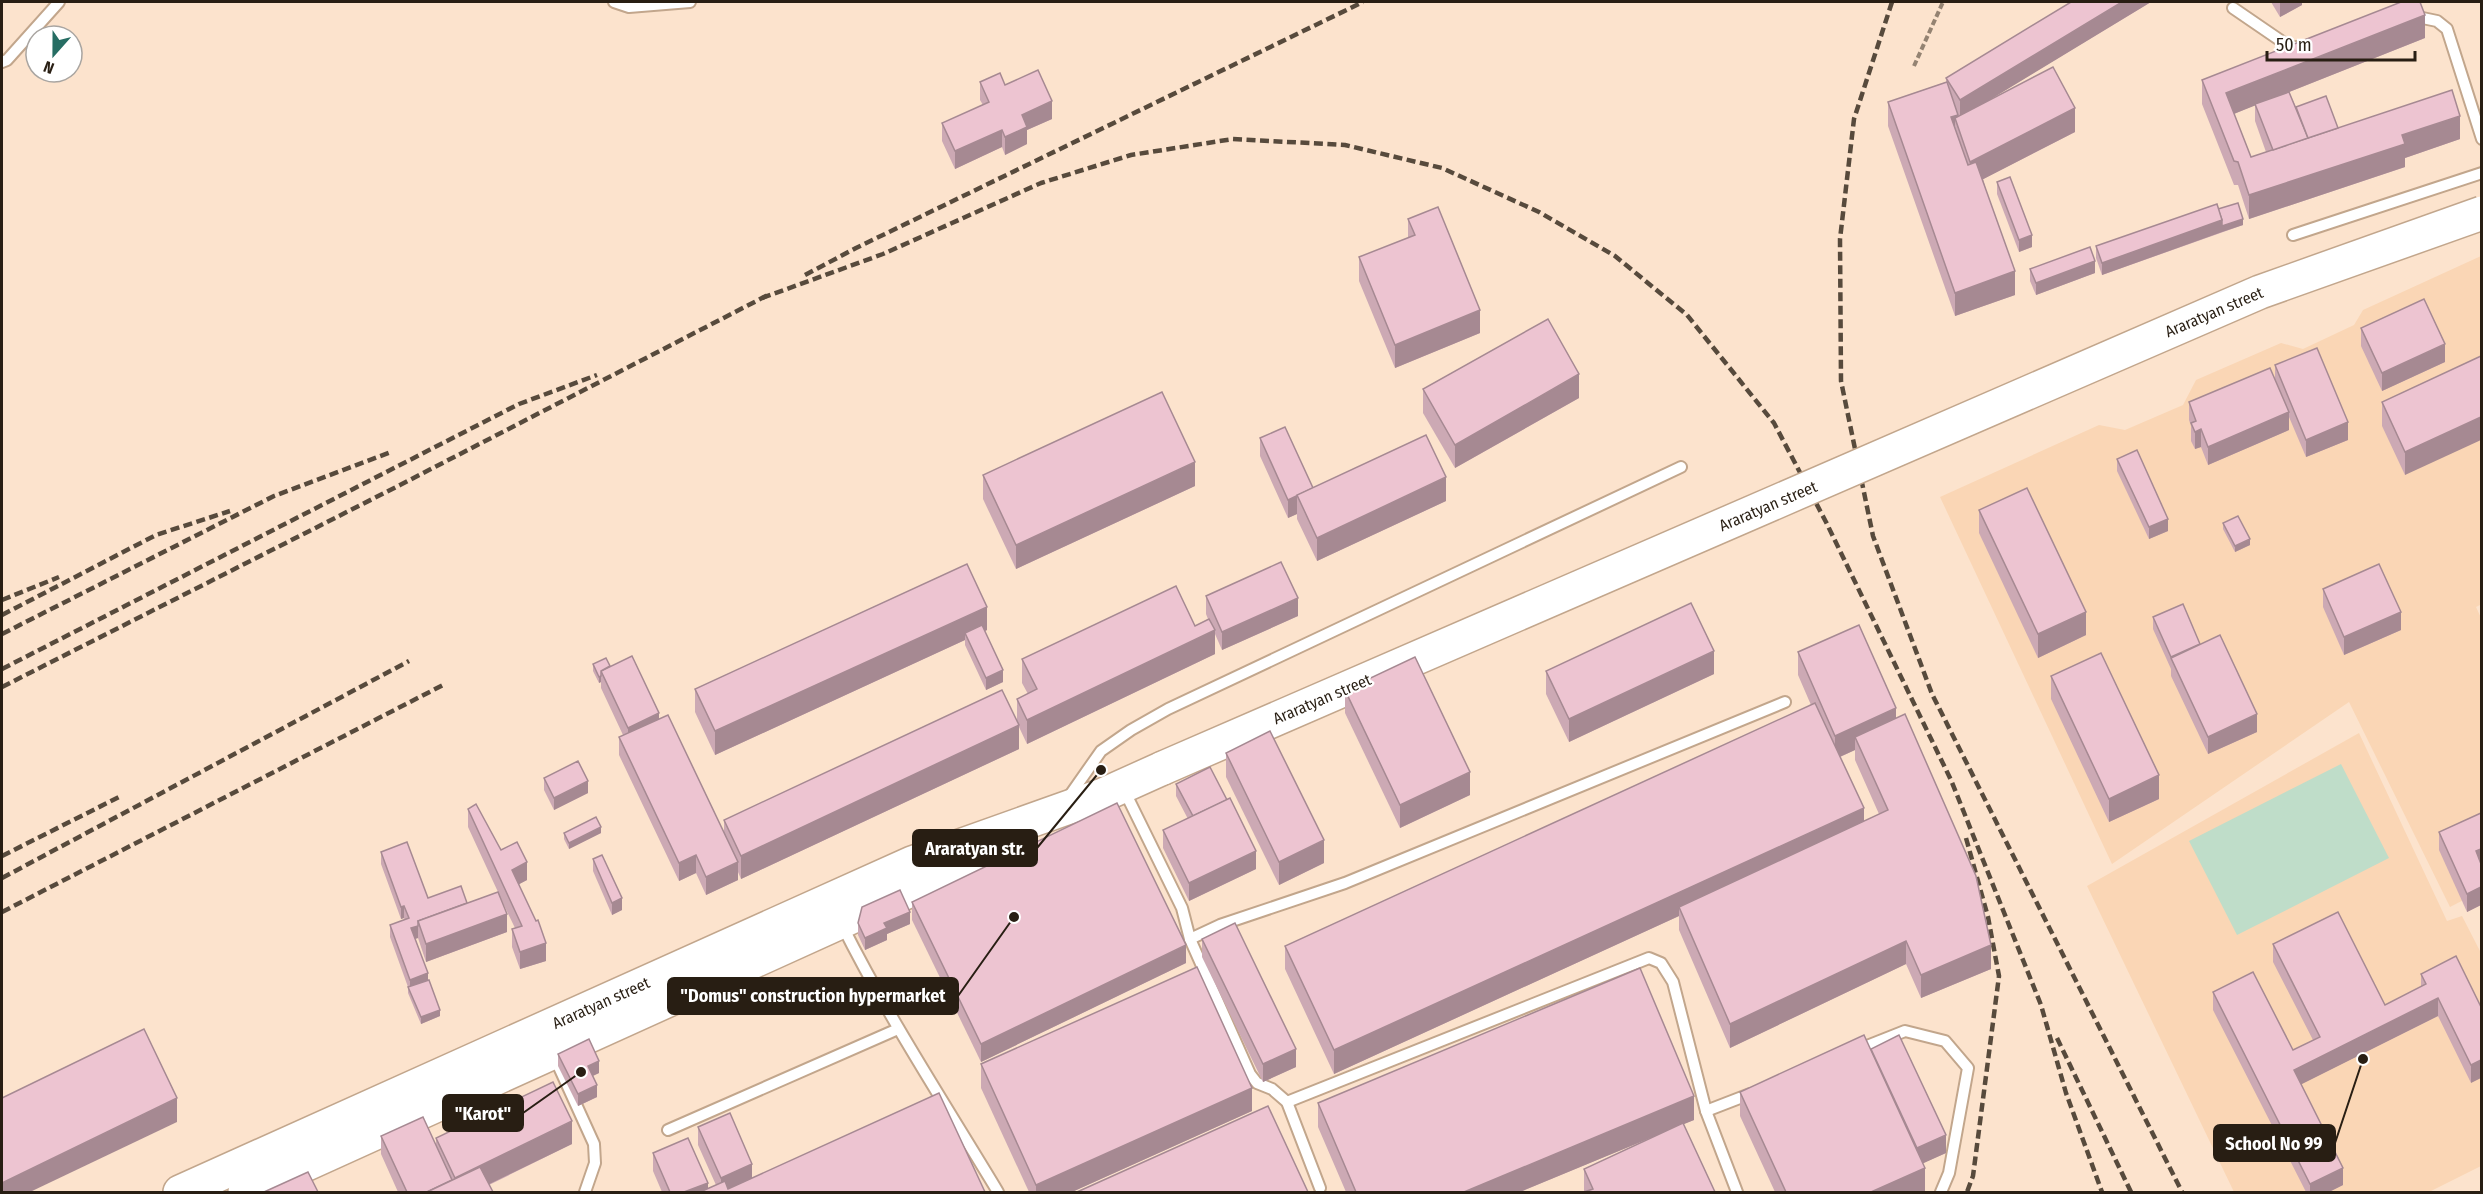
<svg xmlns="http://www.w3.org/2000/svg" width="2483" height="1194" font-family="'Fira Sans Condensed',sans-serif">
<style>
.built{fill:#fad6b5}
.green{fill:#bfddc9}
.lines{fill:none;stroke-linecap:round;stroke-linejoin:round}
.service-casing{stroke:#c2a68c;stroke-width:14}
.primary-casing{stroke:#c2a68c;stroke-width:36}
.path{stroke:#948372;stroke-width:4;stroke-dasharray:6 3;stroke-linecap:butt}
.service{stroke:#fff;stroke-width:10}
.primary{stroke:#fff;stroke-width:33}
.rail{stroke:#574a3c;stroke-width:4.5;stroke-dasharray:9 4.5;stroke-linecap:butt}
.primary-bridge-casing{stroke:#c2a68c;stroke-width:36;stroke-linecap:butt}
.primary-bridge{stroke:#fff;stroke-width:33}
.wall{fill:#cca9b4;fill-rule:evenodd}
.shaded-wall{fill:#a68992}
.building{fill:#edc4d1;stroke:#a68992;stroke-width:1.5}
.labels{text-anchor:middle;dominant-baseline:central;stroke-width:4.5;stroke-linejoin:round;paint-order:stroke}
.street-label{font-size:16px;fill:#281e13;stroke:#fff}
.leader{fill:none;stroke:#281e13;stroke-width:2}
.callout-dot{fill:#281e13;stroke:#fff;stroke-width:2}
.callout{fill:#281e13;stroke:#281e13;stroke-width:2}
.callout-label{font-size:18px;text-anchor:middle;font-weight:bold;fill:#fff}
</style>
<rect width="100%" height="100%" fill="#fce3cd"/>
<g class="built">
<polygon points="2481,256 2482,604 2476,607 2482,620 2481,891 2450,907 2349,702 2112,864 1940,497 2099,425 2125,430 2183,405 2196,380 2281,343 2303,349 2354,325 2363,310"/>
<polygon points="2359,733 2447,921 2462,916 2481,953 2481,1166 2429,1192 2234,1192 2087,886"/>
</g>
<polygon class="green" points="2341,764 2389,858 2237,935 2189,841"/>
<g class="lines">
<defs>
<g id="service">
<polyline points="614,2 629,7 690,2"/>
<polyline points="2233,8 2290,47 2301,47"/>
<polyline points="2413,16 2437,21 2447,29 2482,139"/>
<polyline points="2,62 7,60 59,2"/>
<polyline points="2293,235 2482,173"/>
<polyline points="1124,790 1182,908 1190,939 1220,925 1345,883 1785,702"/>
<polyline points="1068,798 1101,751 1131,730 1168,709 1681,467"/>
<path d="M842,925C888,1017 945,1104 998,1192"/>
<polyline points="1190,939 1250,1074 1257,1083 1272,1089 1287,1102 1320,1188"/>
<polyline points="1857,1050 1905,1031 1945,1041 1968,1068 1949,1173 1941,1192"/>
<polyline points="554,1056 594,1144 595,1163 585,1192"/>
<polyline points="1287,1102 1649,958 1661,963 1673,982 1706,1111 1737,1192"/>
<polyline points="1706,1111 1750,1094"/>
<polyline points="668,1130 898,1029"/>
</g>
<g id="primary">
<polyline points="180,1192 912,863 1103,795 1163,768"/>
<polyline points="245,1192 922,885 968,860"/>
</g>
</defs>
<use href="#service" class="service-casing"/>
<use href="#primary" class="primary-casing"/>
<polyline class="path" points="1914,66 1943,2"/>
<use href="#service" class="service"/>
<use href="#primary" class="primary"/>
<g class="rail">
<polyline points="1892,2 1854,119 1840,239 1841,381 1873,536 1932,694 2182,1192"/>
<polyline points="805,275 856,248 1363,2"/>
<polyline points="762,298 883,254 1041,183 1131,155 1233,139 1345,145 1442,168 1539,212 1615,256 1687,315 1774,423 1826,522 1951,780 2041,1005 2066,1093 2102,1192"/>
<polyline points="2,600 59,577"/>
<polyline points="2,615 156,535 230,511"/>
<polyline points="2,634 274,496 391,452"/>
<polyline points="2,669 519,404 597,375"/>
<polyline points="2,687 400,485 768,295"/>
<polyline points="1966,838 1988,917 1999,976 1973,1176 1967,1192"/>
<polyline points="2,856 119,797"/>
<polyline points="2,878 409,661"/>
<polyline points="2,912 443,685"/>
<polyline points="2057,1038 2131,1192"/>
</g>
<defs>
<polyline id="primary-bridge" points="1163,768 2260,292 2482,213"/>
</defs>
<use href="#primary-bridge" class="primary-bridge-casing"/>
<use href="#primary-bridge" class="primary-bridge"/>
</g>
<g class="wall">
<polygon points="2151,2 1992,98 2075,132 1983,179 2015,295 1955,316 1888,126 1888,102 1946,82 1946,78"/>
<polygon points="2271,2 2302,2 2302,5 2280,17"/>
<path d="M2425,38L2289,92L2296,107L2338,128L2460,139L2405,158V167L2249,219L2238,185H2234L2202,104V80ZM2255,105V121L2266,152L2251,157L2234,114Z"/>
<polygon points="980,82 1005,85 1052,119 1027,130 1027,144 1005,155 1002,147 955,169 942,141 942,123 983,105 980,100"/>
<polygon points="1997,182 2032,247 2019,252 1997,194"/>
<polygon points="2218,209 2243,225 2102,275 2096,258 2096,246"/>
<polygon points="1408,219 1480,333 1395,368 1359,281 1359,257 1408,238"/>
<polygon points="2030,269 2095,273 2036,295 2030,281"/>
<polygon points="2361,328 2445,362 2382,391 2361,346"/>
<polygon points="2481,356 2405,475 2382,426 2382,402"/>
<polygon points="2275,365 2348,440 2306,457 2289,417 2289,430 2208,465 2201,447 2195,449 2191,441 2191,426 2189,420 2189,402 2275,378"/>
<polygon points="1423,389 1579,398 1455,468 1423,413"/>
<polygon points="1260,438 1313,488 1446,501 1317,561 1297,519 1297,514 1288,518 1260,456"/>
<polygon points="2117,459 2168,531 2149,539 2117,471"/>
<polygon points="983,475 1195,486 1016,569 983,499"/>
<polygon points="1979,510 2086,635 2038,658 1979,533"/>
<polygon points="2223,523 2250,545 2235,552 2223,529"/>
<polygon points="967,564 987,630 985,631 1003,682 986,690 965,645 965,640 715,755 695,712 695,689"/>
<polygon points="2323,589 2401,630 2344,655 2323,607"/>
<polygon points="1206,596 1298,616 1222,650 1215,634 1215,654 1027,744 1019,727 1019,749 741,879 738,872 738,880 706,895 696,873 679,881 619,755 619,737 623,735 601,688 601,682 599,683 593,671 593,664 610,666 659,718 724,833 724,820 1017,721 1017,699 1028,694 1022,683 1022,659 1195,626 1208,619 1206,614"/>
<polygon points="2153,617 2200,644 2257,732 2208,754 2171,676 2171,669 2153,629"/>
<path d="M1798,652L1896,718L1991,969L1921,998L1906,964L1730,1048L1679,930V916L1334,1074L1285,969V946L1811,705L1798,675ZM1855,750V760L1879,814L1864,821L1840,757Z"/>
<polygon points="1546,671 1714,674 1569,742 1546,694"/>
<polygon points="2051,676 2159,799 2109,822 2051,699"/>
<polygon points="1345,690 1470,795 1400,828 1345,713"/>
<polygon points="1226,753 1324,863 1279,885 1226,777"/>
<polygon points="544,778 588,793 554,810 544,790"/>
<polygon points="1176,784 1256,869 1189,901 1163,848 1163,830 1188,819 1176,796"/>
<polygon points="468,809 527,880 519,884 546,961 520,969 512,947 512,929 515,928 499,895 507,932 426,962 418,938 415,939 440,1016 421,1024 408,993 408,987 390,937 390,925 405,920 404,918 401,919 381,864 381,852 428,898 467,903 498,892 468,827"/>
<polygon points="2481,813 2481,905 2467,912 2439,850 2439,832"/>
<polygon points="564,833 601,833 569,849 564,839"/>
<polygon points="593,859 622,910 612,915 593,871"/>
<polygon points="912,902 1186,963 981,1062 912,920"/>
<polygon points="858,923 910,924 887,934 887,940 865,950 858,935"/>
<polygon points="1202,939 1296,1067 1263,1082 1202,957"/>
<polygon points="2273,944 2385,1005 2421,987 2421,974 2481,1007 2471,1083 2438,1016 2301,1084 2343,1185 2329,1192 2306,1192 2213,1010 2213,992 2293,1050 2313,1040 2273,962"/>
<polygon points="1871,1049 1946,1153 1923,1163 1925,1191 1922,1192 1775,1192 1740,1116 1740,1092"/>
<polygon points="558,1054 599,1073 593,1076 597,1097 578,1106 558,1066"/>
<polygon points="981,1064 1252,1111 1072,1192 1029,1192 981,1088"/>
<polygon points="1318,1103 1694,1120 1683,1124 1715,1192 1584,1192 1584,1169 1657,1135 1520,1192 1346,1192 1318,1127"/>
<polygon points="698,1127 752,1178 985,1192 662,1192 653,1171 653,1153 708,1189 716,1185 698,1145"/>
<polygon points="381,1136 436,1144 436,1138 572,1144 489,1185 493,1192 398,1192 381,1154"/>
</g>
<g class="shaded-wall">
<polygon points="2122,2 2151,2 1960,118 1960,100"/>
<polygon points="2280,2 2302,2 2302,5 2280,17"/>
<polygon points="2425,15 2425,38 2226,117 2226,93"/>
<polygon points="1052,101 1052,119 1027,130 1027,144 1005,155 1005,137 1022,115"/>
<polygon points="2075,108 2075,132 1970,186 1970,162"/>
<polygon points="1958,115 1958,128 1955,118 1955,139 1951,117"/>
<polygon points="2460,116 2460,139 2405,158 2405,167 2249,219 2249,195 2402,135"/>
<polygon points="1002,130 1002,147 955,169 955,151"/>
<polygon points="2243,219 2243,225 2222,232 2222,226"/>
<polygon points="2222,220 2222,232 2102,275 2102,263"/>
<polygon points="2032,235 2032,247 2019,252 2019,240"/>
<polygon points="2095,261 2095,273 2036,295 2036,283"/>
<polygon points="2015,271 2015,295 1955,316 1955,293"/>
<polygon points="1480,310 1480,333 1395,368 1395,345"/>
<polygon points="2445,344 2445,362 2382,391 2382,373"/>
<polygon points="1579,374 1579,398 1455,468 1455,445"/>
<polygon points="2289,412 2289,430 2208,465 2208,447"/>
<polygon points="2481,417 2481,440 2405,475 2405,452"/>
<polygon points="2348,422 2348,440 2306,457 2306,440"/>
<polygon points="2201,429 2201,447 2195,449 2195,432"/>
<polygon points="1195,462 1195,486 1016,569 1016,545"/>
<polygon points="1446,477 1446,501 1317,561 1317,538"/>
<polygon points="1297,496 1297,514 1288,518 1288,500"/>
<polygon points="2168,519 2168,531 2149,539 2149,527"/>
<polygon points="2250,539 2250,545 2235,552 2235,546"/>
<polygon points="1298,598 1298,616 1222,650 1222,632"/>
<polygon points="987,607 987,630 968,639 965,633 965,640 715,755 715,731"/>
<polygon points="2086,612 2086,635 2038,658 2038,634"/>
<polygon points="2401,612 2401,630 2344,655 2344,637"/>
<polygon points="1215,630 1215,654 1027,744 1027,720"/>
<polygon points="1714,651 1714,674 1569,742 1569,719"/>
<polygon points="1003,670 1003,682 986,690 986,678"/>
<polygon points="601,676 601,682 599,683 599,677"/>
<polygon points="1896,708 1896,732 1855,737 1855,750 1835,759 1835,736"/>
<polygon points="659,713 659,731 628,746 628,728"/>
<polygon points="2257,714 2257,732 2208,754 2208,737"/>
<polygon points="1019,725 1019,749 741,879 741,856"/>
<polygon points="1470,772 1470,795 1400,828 1400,805"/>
<polygon points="2159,775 2159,799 2109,822 2109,799"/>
<polygon points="588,781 588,793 554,810 554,798"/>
<polygon points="1864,808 1864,831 1679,907 1679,916 1334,1074 1334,1050"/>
<polygon points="601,827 601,833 569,849 569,843"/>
<polygon points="1324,840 1324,863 1279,885 1279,862"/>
<polygon points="2481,849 2481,866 2476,851"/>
<polygon points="1256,851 1256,869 1189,901 1189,883"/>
<polygon points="696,855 696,873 679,881 679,863"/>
<polygon points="527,862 527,880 512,888 512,870"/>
<polygon points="738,862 738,880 706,895 706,877"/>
<polygon points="2481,887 2481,905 2467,912 2467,894"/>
<polygon points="622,898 622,910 612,915 612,903"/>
<polygon points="404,906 404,918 401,919 401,907"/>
<polygon points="910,912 910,924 887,934 887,940 865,950 865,938 884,923"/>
<polygon points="507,914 507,932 426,962 426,944"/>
<polygon points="418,926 418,938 411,940 411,928"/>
<polygon points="1906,941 1906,964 1730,1048 1730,1024"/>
<polygon points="546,943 546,961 520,969 520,952"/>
<polygon points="1186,945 1186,963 981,1062 981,1044"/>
<polygon points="1991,945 1991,969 1921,998 1921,975"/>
<polygon points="428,973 428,985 410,992 410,980"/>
<polygon points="2438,998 2438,1016 2294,1088 2294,1070"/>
<polygon points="440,1010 440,1016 421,1024 421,1017"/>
<polygon points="1296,1049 1296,1067 1263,1082 1263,1064"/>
<polygon points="2481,1060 2481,1078 2471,1083 2471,1065"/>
<polygon points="599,1061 599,1073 588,1078 588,1066"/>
<polygon points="597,1085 597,1097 578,1106 578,1094"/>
<polygon points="1252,1088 1252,1111 1072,1192 1036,1192 1036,1185"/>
<polygon points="1694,1096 1694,1120 1520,1192 1464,1192"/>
<polygon points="177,1098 177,1122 30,1192 2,1192 2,1183"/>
<polygon points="572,1121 572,1144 473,1192 455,1192 455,1178"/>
<polygon points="1946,1135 1946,1153 1915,1167 1915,1149"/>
<polygon points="752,1164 752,1182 721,1192 721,1178"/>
<polygon points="1925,1168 1925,1191 1922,1192 1871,1192"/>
<polygon points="2343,1168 2343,1185 2329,1192 2310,1192 2310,1184"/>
<polygon points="708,1183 708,1192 684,1192"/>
</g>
<g class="building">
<polygon points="2071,2 2122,2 1960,100 1946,78"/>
<polygon points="2401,2 2420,2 2425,15 2226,93 2251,157 2452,90 2460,116 2402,135 2405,144 2249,195 2238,162 2234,161 2202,80"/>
<polygon points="2053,67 2075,108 1970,162 1955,118"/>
<polygon points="1038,70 1052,101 1022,115 1027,127 1005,137 1002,130 955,151 942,123 989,102 980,82 1000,73 1005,85"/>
<polygon points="1947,82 1958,115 1951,117 1968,165 1976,162 2015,271 1955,293 1888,102"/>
<polygon points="2289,92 2308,138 2273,150 2255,104"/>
<polygon points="2326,96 2338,128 2308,138 2296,107"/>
<polygon points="2010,177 2032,235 2019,240 1997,182"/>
<polygon points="2238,203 2243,219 2222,226 2222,220 2218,209"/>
<polygon points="2217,204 2222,220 2102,263 2096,246"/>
<polygon points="1438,207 1480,310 1395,345 1359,257 1415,235 1408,219"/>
<polygon points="2090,247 2095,261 2036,283 2030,269"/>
<polygon points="2424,299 2445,344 2382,373 2361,328"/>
<polygon points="1548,319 1579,374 1455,445 1423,389"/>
<polygon points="2317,348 2348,422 2306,440 2275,365"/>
<polygon points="2481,356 2481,417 2405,452 2382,402"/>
<polygon points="2270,368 2289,412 2208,447 2201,429 2195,432 2191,423 2196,421 2189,402"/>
<polygon points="1162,392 1195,462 1016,545 983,475"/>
<polygon points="1285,427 1313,488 1288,500 1260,438"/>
<polygon points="1426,435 1446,477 1317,538 1297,495"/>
<polygon points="2137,450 2168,519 2149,527 2117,459"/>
<polygon points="2027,488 2086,612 2038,634 1979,510"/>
<polygon points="2238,516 2250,539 2235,546 2223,523"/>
<polygon points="1281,562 1298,598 1222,632 1206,596"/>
<polygon points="967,564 987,607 715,731 695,689"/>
<polygon points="2379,564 2401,612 2344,637 2323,589"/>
<polygon points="1176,586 1195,626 1209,619 1215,630 1027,720 1017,699 1037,689 1022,659"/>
<polygon points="1691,603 1714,651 1569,719 1546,671"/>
<polygon points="2183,604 2200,644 2171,657 2153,617"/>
<polygon points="982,625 1003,670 986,678 965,633"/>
<polygon points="1859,625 1896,708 1835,736 1798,652"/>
<polygon points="2220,635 2257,714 2208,737 2171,658"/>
<polygon points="2101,653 2159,775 2109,799 2051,676"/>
<polygon points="632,656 659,713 628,728 601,671"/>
<polygon points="1415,657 1470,772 1400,805 1345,690"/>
<polygon points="606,658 610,666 601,671 601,676 599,677 593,664"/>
<polygon points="1002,690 1019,725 741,856 724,820"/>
<polygon points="1815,703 1864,808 1334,1050 1285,946"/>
<polygon points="1905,714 1976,876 1991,945 1921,975 1906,941 1730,1024 1679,907 1888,810 1855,737"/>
<polygon points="668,715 738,862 706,877 696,855 679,863 619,737"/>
<polygon points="1270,731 1324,840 1279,862 1226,753"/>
<polygon points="578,761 588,781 554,798 544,778"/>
<polygon points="1210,767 1227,800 1193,816 1176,784"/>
<polygon points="1230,798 1256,851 1189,883 1163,830"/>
<polygon points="1117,803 1186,945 981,1044 912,902"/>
<polygon points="476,804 501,850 517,842 527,862 512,870 536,921 538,920 546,943 520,952 512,929 522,926 468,809"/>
<polygon points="2481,813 2481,849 2476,851 2481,864 2481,887 2467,894 2439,832"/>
<polygon points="596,817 601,827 569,843 564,833"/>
<polygon points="407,842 428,898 461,886 467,903 418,921 418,926 411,928 428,973 410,980 390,925 409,918 404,906 401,907 381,852"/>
<polygon points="602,855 622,898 612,903 593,859"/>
<polygon points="900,890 910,912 884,923 887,928 865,938 858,923 862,907"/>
<polygon points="498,892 507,914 426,944 418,921"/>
<polygon points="2338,912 2385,1005 2426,984 2421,974 2456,956 2481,1007 2481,1060 2471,1065 2438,998 2294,1070 2343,1168 2310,1184 2213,992 2253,972 2293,1050 2320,1037 2273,944"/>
<polygon points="1235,923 1296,1049 1263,1064 1202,939"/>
<polygon points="1197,967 1252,1088 1036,1185 981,1064"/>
<polygon points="1640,968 1694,1096 1464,1192 1356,1192 1318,1103"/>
<polygon points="429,980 440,1010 421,1017 408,987"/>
<polygon points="144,1029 177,1098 2,1183 2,1098"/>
<polygon points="1864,1035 1925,1168 1871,1192 1786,1192 1740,1092"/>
<polygon points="1899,1035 1946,1135 1917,1148 1871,1049"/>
<polygon points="589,1039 599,1061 588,1066 597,1085 578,1094 558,1054"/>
<polygon points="553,1082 572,1121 455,1178 436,1138"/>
<polygon points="939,1093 985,1192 700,1192 725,1181 728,1189"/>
<polygon points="1268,1106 1308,1192 1077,1192"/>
<polygon points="730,1113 752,1164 721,1178 698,1127"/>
<polygon points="423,1117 452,1180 427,1192 407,1192 381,1136"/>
<polygon points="1683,1123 1715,1192 1584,1192 1593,1189 1584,1169"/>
<polygon points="688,1138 708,1183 684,1192 670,1192 653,1153"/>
<polygon points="480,1167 493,1192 427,1192"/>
<polygon points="308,1172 318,1192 264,1192"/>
</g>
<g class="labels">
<g class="street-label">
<text transform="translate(2214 312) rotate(-23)">Araratyan street</text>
<text transform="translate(1768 506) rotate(-23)">Araratyan street</text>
<text transform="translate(1322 699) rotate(-23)">Araratyan street</text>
<text transform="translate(601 1003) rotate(-24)">Araratyan street</text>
</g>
</g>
<path class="leader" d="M1101 770L1037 848M1014 917L958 996M581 1072L523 1113M2363 1059L2335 1143"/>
<g class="callout-dot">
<circle cx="1101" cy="770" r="6"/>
<circle cx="1014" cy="917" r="6"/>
<circle cx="581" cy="1072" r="6"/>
<circle cx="2363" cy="1059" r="6"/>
</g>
<g class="callout">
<rect x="913" y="830" width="124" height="36" rx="6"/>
<rect x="668" y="978" width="290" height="36" rx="6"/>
<rect x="443" y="1095" width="80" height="36" rx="6"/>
<rect x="2214" y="1125" width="121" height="36" rx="6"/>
</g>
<g class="callout-label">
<text x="975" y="855">Araratyan str.</text>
<text x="813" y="1002">"Domus" construction hypermarket</text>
<text x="483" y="1120">"Karot"</text>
<text x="2274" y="1150">School No 99</text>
</g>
<rect width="2483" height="1194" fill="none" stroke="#281e13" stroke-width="6"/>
<g transform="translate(54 54) rotate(201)"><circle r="28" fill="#ffffff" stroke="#a9a5a1" stroke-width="1.5"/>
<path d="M0-4.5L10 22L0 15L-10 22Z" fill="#266d63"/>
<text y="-9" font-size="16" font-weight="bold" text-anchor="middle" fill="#281e13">N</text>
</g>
<path d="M2267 51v9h148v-9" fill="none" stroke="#281e13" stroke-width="3"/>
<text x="2276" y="51" font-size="18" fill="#281e13" stroke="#ffffff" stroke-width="4.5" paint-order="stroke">50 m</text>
</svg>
